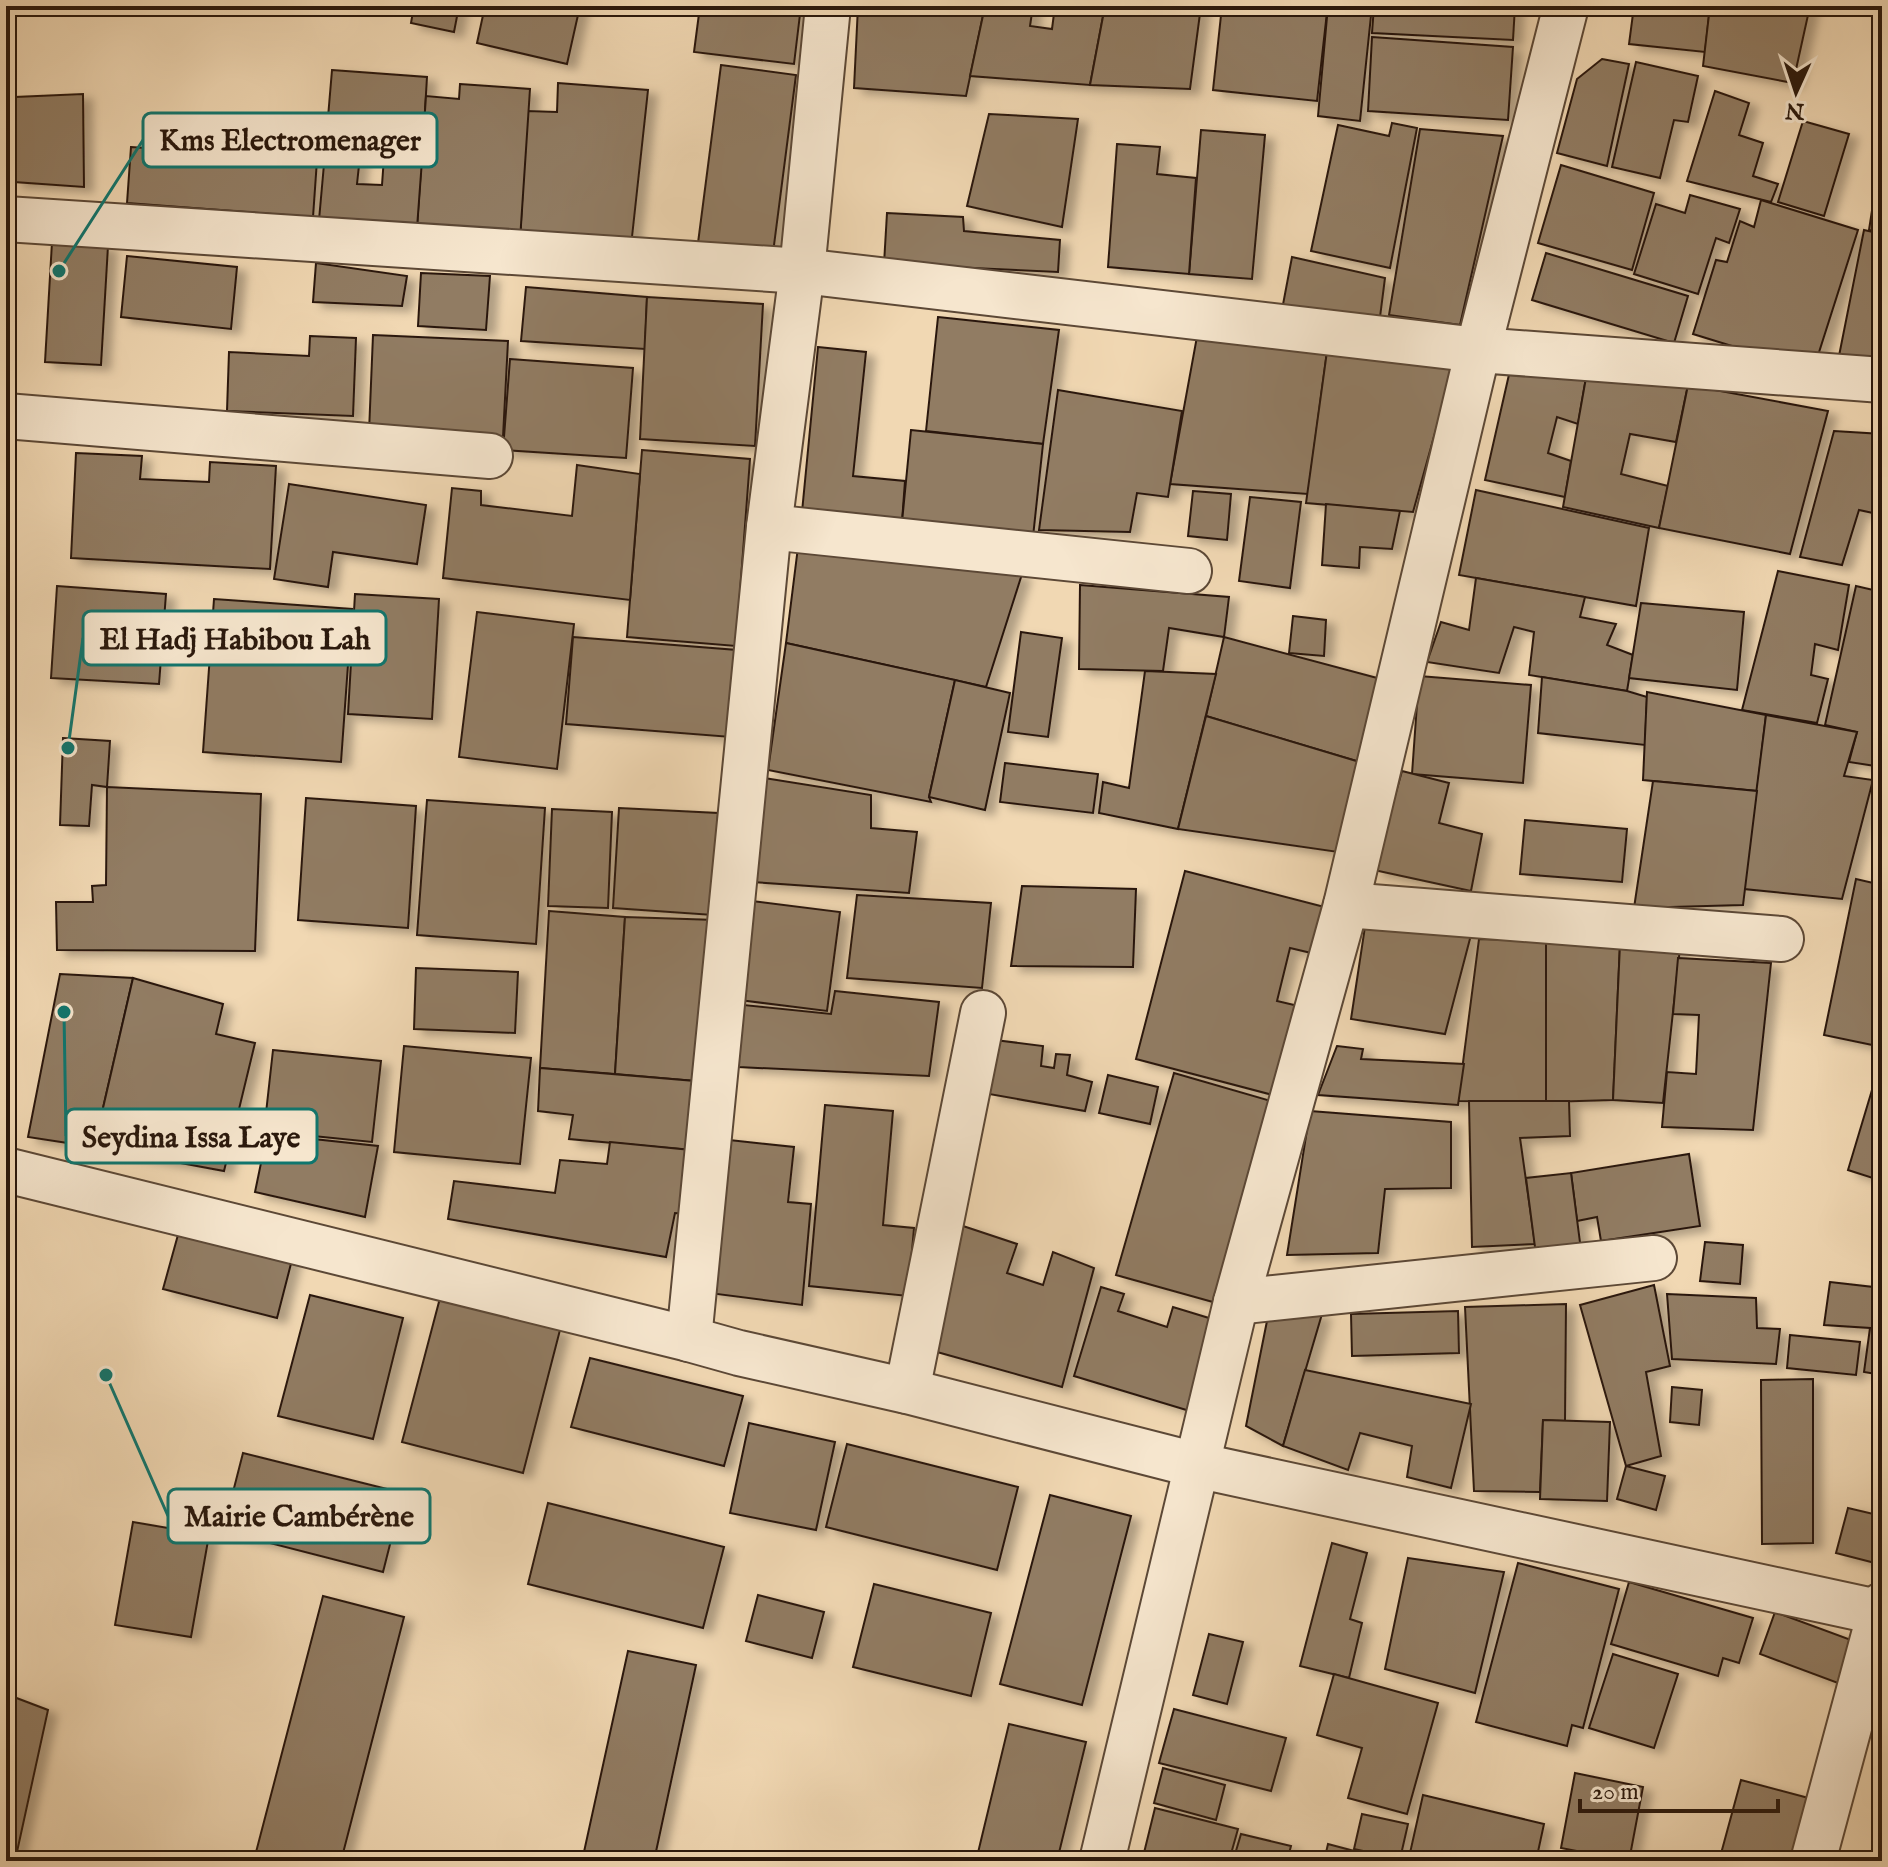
<svg xmlns="http://www.w3.org/2000/svg" width="1888" height="1867" font-family="'IM FELL English',serif">
<style>
.building{fill:#917c63;stroke:#2a180c;stroke-width:2;filter:url(#shadow)}
.lines{fill:none;stroke-linecap:round;stroke-linejoin:round}
.minor-casing{stroke:#5c4836;stroke-width:48}
.minor{stroke:#f6e6ce;stroke-width:44}
.leader{fill:none;stroke:#0f766e;stroke-width:3}
.callout-dot{fill:#0f766e;stroke:#f6e6ce;stroke-width:3}
.callout{fill:#f6e6ce;stroke:#0f766e;stroke-width:3}
.callout-label{font-size:30px;text-anchor:middle;font-weight:bold;fill:#2a180c}
</style>
<defs>
<filter id="shadow"><feDropShadow dx="9" dy="5" stdDeviation="4" flood-color="#0004"/></filter>
</defs>
<rect width="100%" height="100%" fill="#f1d8b3"/>
<filter id="stains"><feTurbulence type="fractalNoise" baseFrequency=".0025" numOctaves="4"/><feColorMatrix values="0 0 0 0 .2 0 0 0 0 .09 0 0 0 0 .02 0 0 0 .5 -.17"/></filter>
<radialGradient id="worn" r=".72"><stop offset=".6" stop-color="#630" stop-opacity="0"/><stop offset="1" stop-color="#630" stop-opacity=".3"/></radialGradient>
<g class="building">
<polygon points="414,6 459,6 454,32 411,23"/>
<polygon points="485,6 580,6 567,64 477,43"/>
<polygon points="700,6 801,6 794,64 694,52"/>
<polygon points="858,6 985,6 966,96 854,88"/>
<polygon points="985,6 1033,6 1030,26 1052,29 1055,6 1105,6 1090,85 970,76"/>
<polygon points="1105,6 1201,6 1190,89 1090,85"/>
<polygon points="1222,6 1278,6 1327,12 1317,101 1213,90"/>
<polygon points="1328,6 1372,6 1360,121 1318,116"/>
<polygon points="1374,6 1515,6 1513,40 1372,33"/>
<polygon points="1634,6 1710,6 1705,52 1629,44"/>
<polygon points="1710,6 1810,6 1793,83 1703,66"/>
<polygon points="1372,37 1513,47 1508,120 1368,111"/>
<polygon points="1602,59 1629,64 1607,166 1557,153 1577,79"/>
<polygon points="1636,62 1698,76 1688,122 1674,120 1660,178 1612,167"/>
<polygon points="721,65 796,75 773,253 698,243"/>
<polygon points="332,70 427,77 422,160 325,153"/>
<polygon points="558,83 648,90 631,246 520,240 527,111 557,112"/>
<polygon points="460,84 530,89 520,240 416,241 426,96 459,99"/>
<polygon points="1715,91 1749,103 1739,135 1763,143 1753,176 1778,184 1771,202 1687,181"/>
<polygon points="83,94 84,187 14,182 15,97"/>
<polygon points="989,114 1078,119 1062,227 967,206"/>
<polygon points="1803,121 1849,134 1824,216 1778,202"/>
<polygon points="1392,123 1417,128 1390,268 1311,251 1338,125 1389,136"/>
<polygon points="1420,129 1503,136 1460,325 1389,315"/>
<polygon points="1201,130 1265,135 1252,279 1189,274"/>
<polygon points="1117,144 1160,147 1157,174 1196,178 1189,274 1108,267"/>
<polygon points="131,147 317,160 313,217 127,203"/>
<polygon points="325,153 360,156 357,184 382,185 384,157 422,160 417,228 319,220"/>
<polygon points="1880,159 1882,159 1882,232 1869,230"/>
<polygon points="1561,165 1654,193 1632,270 1538,243"/>
<polygon points="1690,195 1740,209 1729,243 1716,238 1698,294 1634,274 1656,204 1685,213"/>
<polygon points="1761,200 1858,230 1813,371 1693,334 1716,260 1727,262 1740,221 1754,227"/>
<polygon points="887,213 963,217 964,231 1060,240 1058,272 884,264"/>
<polygon points="1864,230 1882,234 1882,371 1837,366"/>
<polygon points="52,242 108,246 101,365 45,362"/>
<polygon points="1546,253 1688,296 1674,343 1532,300"/>
<polygon points="127,256 237,267 231,329 121,317"/>
<polygon points="1292,257 1385,278 1379,325 1281,315"/>
<polygon points="316,263 407,276 402,306 313,302"/>
<polygon points="421,273 490,276 486,330 418,326"/>
<polygon points="526,287 647,297 645,349 521,341"/>
<polygon points="647,297 763,304 755,446 640,439"/>
<polygon points="938,317 1059,330 1043,444 926,431"/>
<polygon points="1198,331 1328,344 1308,494 1170,484"/>
<polygon points="373,335 508,341 503,437 369,432"/>
<polygon points="310,336 356,338 353,416 227,411 229,352 309,356"/>
<polygon points="1328,344 1455,361 1413,512 1306,503"/>
<polygon points="818,347 866,352 853,476 905,481 902,522 802,512"/>
<polygon points="1513,357 1587,372 1578,424 1557,417 1548,453 1571,461 1565,497 1485,480"/>
<polygon points="510,359 633,368 626,458 503,450"/>
<polygon points="1587,372 1688,385 1676,442 1630,434 1621,474 1668,486 1659,528 1563,507"/>
<polygon points="1688,385 1828,411 1790,554 1659,528"/>
<polygon points="1058,390 1182,411 1168,497 1137,493 1130,532 1039,530"/>
<polygon points="911,430 1043,444 1032,546 902,522"/>
<polygon points="1834,431 1882,434 1882,515 1859,510 1842,565 1800,557"/>
<polygon points="642,450 750,459 736,646 627,637"/>
<polygon points="76,453 142,456 140,479 209,482 210,462 276,466 270,569 71,558"/>
<polygon points="577,465 640,474 630,600 443,578 452,488 481,491 481,505 572,516"/>
<polygon points="289,484 426,505 417,564 333,552 328,587 274,579"/>
<polygon points="1476,490 1649,528 1636,606 1459,575"/>
<polygon points="1193,491 1231,494 1227,540 1188,536"/>
<polygon points="1250,497 1301,502 1290,588 1239,581"/>
<polygon points="1326,504 1400,511 1392,549 1360,547 1359,568 1322,565"/>
<polygon points="798,547 1022,574 986,687 786,643"/>
<polygon points="1778,571 1849,585 1838,650 1815,644 1811,675 1828,679 1817,723 1742,710"/>
<polygon points="1476,578 1585,597 1580,617 1616,624 1607,645 1633,655 1627,691 1529,675 1534,632 1514,627 1499,673 1427,662 1441,622 1469,630"/>
<polygon points="1080,585 1229,597 1224,637 1169,628 1163,671 1079,669"/>
<polygon points="57,586 166,594 159,684 51,678"/>
<polygon points="1856,586 1882,592 1882,767 1849,762 1857,732 1825,725"/>
<polygon points="355,594 439,599 432,719 348,714"/>
<polygon points="214,599 352,609 341,762 203,752"/>
<polygon points="1641,603 1744,612 1737,690 1629,678"/>
<polygon points="477,612 574,624 557,769 459,757"/>
<polygon points="1293,616 1326,620 1324,656 1289,653"/>
<polygon points="1021,632 1062,638 1048,737 1008,732"/>
<polygon points="573,637 737,650 731,737 566,724"/>
<polygon points="1224,637 1381,679 1363,763 1206,716"/>
<polygon points="786,643 955,680 929,797 931,802 768,770"/>
<polygon points="1145,671 1216,674 1178,829 1099,813 1103,782 1129,788"/>
<polygon points="1419,676 1531,685 1523,783 1412,774"/>
<polygon points="1542,677 1627,691 1647,697 1645,745 1538,733"/>
<polygon points="955,680 1010,693 985,810 929,797"/>
<polygon points="1647,692 1766,715 1757,791 1643,780"/>
<polygon points="1766,715 1857,732 1844,776 1873,780 1842,899 1744,889"/>
<polygon points="1206,716 1363,763 1338,852 1178,829"/>
<polygon points="63,738 110,741 107,787 92,785 89,826 60,825"/>
<polygon points="1005,763 1098,774 1093,813 1000,802"/>
<polygon points="1402,771 1449,783 1439,823 1482,834 1471,891 1374,870"/>
<polygon points="758,777 871,795 871,828 917,832 909,893 752,882"/>
<polygon points="1653,781 1757,791 1743,905 1634,908"/>
<polygon points="107,787 261,794 255,951 57,950 56,902 93,902 92,886 106,885"/>
<polygon points="306,798 416,806 408,928 298,920"/>
<polygon points="427,800 545,808 536,944 417,935"/>
<polygon points="619,808 718,813 713,915 613,908"/>
<polygon points="552,809 612,812 608,908 548,906"/>
<polygon points="1525,820 1627,829 1622,882 1520,874"/>
<polygon points="1185,871 1336,910 1324,956 1290,948 1277,1001 1307,1008 1284,1098 1136,1059"/>
<polygon points="1856,879 1882,885 1882,1047 1824,1035"/>
<polygon points="1022,886 1136,889 1133,967 1011,966"/>
<polygon points="857,895 991,903 982,988 847,978"/>
<polygon points="744,900 840,912 827,1011 731,999"/>
<polygon points="549,911 625,917 615,1074 540,1068"/>
<polygon points="625,917 716,920 695,1081 615,1074"/>
<polygon points="1366,920 1472,931 1445,1034 1351,1019"/>
<polygon points="1479,939 1546,941 1546,1102 1458,1101"/>
<polygon points="1546,941 1620,944 1613,1100 1546,1102"/>
<polygon points="1620,944 1680,948 1663,1103 1613,1100"/>
<polygon points="1678,958 1771,963 1753,1130 1662,1127 1667,1072 1696,1074 1699,1015 1673,1014"/>
<polygon points="416,968 518,972 515,1033 414,1029"/>
<polygon points="60,974 133,978 94,1147 28,1137"/>
<polygon points="133,978 223,1004 216,1034 255,1043 224,1171 94,1147"/>
<polygon points="835,991 939,1002 929,1076 738,1067 744,1005 831,1014"/>
<polygon points="995,1040 1043,1046 1041,1066 1054,1068 1056,1054 1070,1055 1067,1075 1092,1082 1085,1111 989,1094"/>
<polygon points="404,1046 531,1058 520,1164 394,1152"/>
<polygon points="1337,1046 1363,1049 1361,1059 1464,1064 1458,1105 1318,1095"/>
<polygon points="273,1050 381,1061 372,1142 264,1131"/>
<polygon points="540,1068 695,1081 691,1150 569,1139 573,1115 538,1111"/>
<polygon points="1878,1070 1882,1071 1882,1181 1848,1170"/>
<polygon points="1174,1073 1278,1103 1220,1304 1116,1275"/>
<polygon points="1108,1075 1158,1087 1150,1124 1099,1113"/>
<polygon points="1469,1101 1569,1101 1570,1136 1520,1138 1535,1244 1472,1247"/>
<polygon points="825,1105 893,1111 883,1225 914,1228 908,1296 809,1286"/>
<polygon points="1310,1111 1451,1122 1451,1188 1385,1189 1378,1253 1287,1255"/>
<polygon points="267,1134 378,1146 365,1217 255,1192"/>
<polygon points="720,1139 794,1147 788,1202 811,1204 802,1305 709,1293"/>
<polygon points="610,1142 691,1150 689,1214 675,1213 666,1257 448,1219 454,1181 555,1193 560,1160 607,1164"/>
<polygon points="1689,1154 1700,1226 1601,1241 1597,1217 1577,1221 1571,1173"/>
<polygon points="1571,1173 1581,1250 1536,1255 1526,1178"/>
<polygon points="181,1224 294,1252 277,1318 163,1289"/>
<polygon points="963,1226 1017,1244 1007,1273 1043,1285 1053,1252 1094,1268 1062,1387 937,1352"/>
<polygon points="1705,1242 1743,1245 1740,1284 1700,1281"/>
<polygon points="1830,1282 1882,1288 1882,1375 1864,1372 1870,1328 1824,1325"/>
<polygon points="1654,1285 1670,1366 1646,1372 1661,1456 1626,1466 1580,1305"/>
<polygon points="1101,1287 1124,1294 1118,1311 1167,1327 1173,1307 1222,1322 1193,1412 1074,1376"/>
<polygon points="1667,1294 1756,1298 1757,1328 1780,1329 1776,1364 1672,1359"/>
<polygon points="310,1295 403,1318 373,1439 278,1416"/>
<polygon points="440,1298 560,1330 523,1473 402,1442"/>
<polygon points="1566,1304 1565,1421 1543,1420 1540,1492 1474,1491 1465,1307"/>
<polygon points="1270,1306 1322,1314 1283,1446 1246,1426"/>
<polygon points="1458,1311 1459,1353 1352,1356 1351,1314"/>
<polygon points="1790,1335 1860,1342 1856,1375 1787,1368"/>
<polygon points="590,1358 743,1396 724,1466 571,1427"/>
<polygon points="1305,1370 1471,1404 1451,1488 1407,1477 1412,1446 1360,1433 1348,1470 1283,1446"/>
<polygon points="1813,1379 1813,1543 1762,1544 1761,1380"/>
<polygon points="1672,1387 1702,1390 1699,1425 1670,1422"/>
<polygon points="1543,1420 1610,1422 1607,1501 1540,1499"/>
<polygon points="749,1423 835,1442 816,1530 730,1513"/>
<polygon points="847,1444 1018,1487 997,1570 826,1527"/>
<polygon points="243,1453 403,1493 383,1572 223,1531"/>
<polygon points="1626,1466 1665,1476 1656,1510 1617,1499"/>
<polygon points="1050,1495 1131,1516 1082,1705 1000,1684"/>
<polygon points="548,1503 724,1547 703,1628 528,1584"/>
<polygon points="1848,1508 1882,1516 1882,1554 1879,1564 1836,1553"/>
<polygon points="133,1522 209,1535 191,1637 115,1625"/>
<polygon points="1332,1543 1367,1553 1350,1619 1362,1623 1349,1678 1300,1666"/>
<polygon points="1408,1558 1504,1572 1475,1693 1385,1669"/>
<polygon points="1518,1563 1619,1589 1583,1728 1572,1725 1567,1746 1476,1722"/>
<polygon points="1629,1582 1753,1618 1739,1663 1723,1658 1718,1676 1611,1644"/>
<polygon points="874,1584 991,1613 971,1696 853,1667"/>
<polygon points="758,1595 824,1612 812,1658 746,1641"/>
<polygon points="323,1596 404,1617 341,1861 274,1861 255,1856"/>
<polygon points="1775,1612 1862,1644 1846,1686 1760,1654"/>
<polygon points="1209,1634 1243,1642 1227,1704 1193,1695"/>
<polygon points="628,1651 696,1665 654,1861 582,1861"/>
<polygon points="1613,1654 1678,1674 1654,1748 1589,1728"/>
<polygon points="1334,1674 1438,1703 1407,1814 1348,1798 1362,1748 1317,1735"/>
<polygon points="6,1694 48,1710 15,1861 6,1861"/>
<polygon points="1174,1709 1286,1738 1271,1791 1159,1763"/>
<polygon points="1882,1713 1882,1751 1873,1749"/>
<polygon points="1009,1724 1086,1742 1057,1861 976,1861"/>
<polygon points="1163,1768 1225,1785 1216,1820 1154,1803"/>
<polygon points="1575,1773 1643,1787 1629,1861 1561,1848"/>
<polygon points="1741,1780 1816,1800 1799,1861 1719,1861"/>
<polygon points="1423,1795 1544,1824 1536,1861 1442,1861 1410,1853"/>
<polygon points="1155,1808 1238,1829 1229,1861 1142,1861"/>
<polygon points="1362,1814 1408,1824 1400,1859 1354,1849"/>
<polygon points="1241,1834 1291,1846 1287,1861 1233,1861"/>
<polygon points="1328,1844 1358,1852 1355,1861 1324,1861"/>
</g>
<g class="lines">
<defs>
<g id="minor">
<polyline points="6,219 802,271 1478,350 1882,380"/>
<polyline points="6,416 490,456"/>
<polyline points="769,527 1189,571"/>
<polyline points="1346,905 1781,939"/>
<polyline points="6,1170 689,1339 739,1353 907,1391 1196,1465 1882,1613"/>
<polyline points="1236,1302 1654,1258"/>
<polyline points="689,1339 769,527 802,271 828,6"/>
<polyline points="907,1391 983,1013"/>
<polyline points="1102,1861 1236,1302 1346,905 1478,350 1566,6"/>
<polyline points="1813,1861 1882,1605"/>
</g>
</defs>
<use href="#minor" class="minor-casing"/>
<use href="#minor" class="minor"/>
</g>
<path class="leader" d="M59 271L143 140M68 748L83 638M64 1012L66 1136M106 1375L168 1516"/>
<g class="callout-dot">
<circle cx="59" cy="271" r="8"/>
<circle cx="68" cy="748" r="8"/>
<circle cx="64" cy="1012" r="8"/>
<circle cx="106" cy="1375" r="8"/>
</g>
<g class="callout">
<rect x="143" y="113" width="294" height="54" rx="8"/>
<rect x="83" y="611" width="303" height="54" rx="8"/>
<rect x="66" y="1109" width="251" height="54" rx="8"/>
<rect x="168" y="1489" width="262" height="54" rx="8"/>
</g>
<g class="callout-label">
<text x="290" y="150">Kms Electromenager</text>
<text x="235" y="649">El Hadj Habibou Lah</text>
<text x="191" y="1147">Seydina Issa Laye</text>
<text x="299" y="1526">Mairie Cambérène</text>
</g>
<rect width="1888" height="1867" fill="none" stroke="#f1d8b3" stroke-width="32"/>
<rect x="8" y="8" width="1872" height="1851" fill="none" stroke="#2a180c" stroke-width="4"/>
<rect x="16" y="16" width="1856" height="1835" fill="none" stroke="#2a180c" stroke-width="2"/>
<g transform="translate(1796 92) rotate(183)" stroke="#f6e6ce" stroke-width="6" paint-order="stroke">
<path d="M0-6L14 30L0 20L-14 30Z" fill="#2a180c"/>
<text y="-12" font-size="22" font-weight="bold" text-anchor="middle" fill="#2a180c">N</text>
</g>
<path d="M1580 1799v12h198v-12" fill="none" stroke="#2a180c" stroke-width="4"/>
<text x="1592" y="1799" font-size="24" fill="#2a180c" stroke="#f6e6ce" stroke-width="6" paint-order="stroke">20 m</text>
<rect width="100%" height="100%" filter="url(#stains)"/>
<rect width="100%" height="100%" fill="url(#worn)"/>
</svg>
